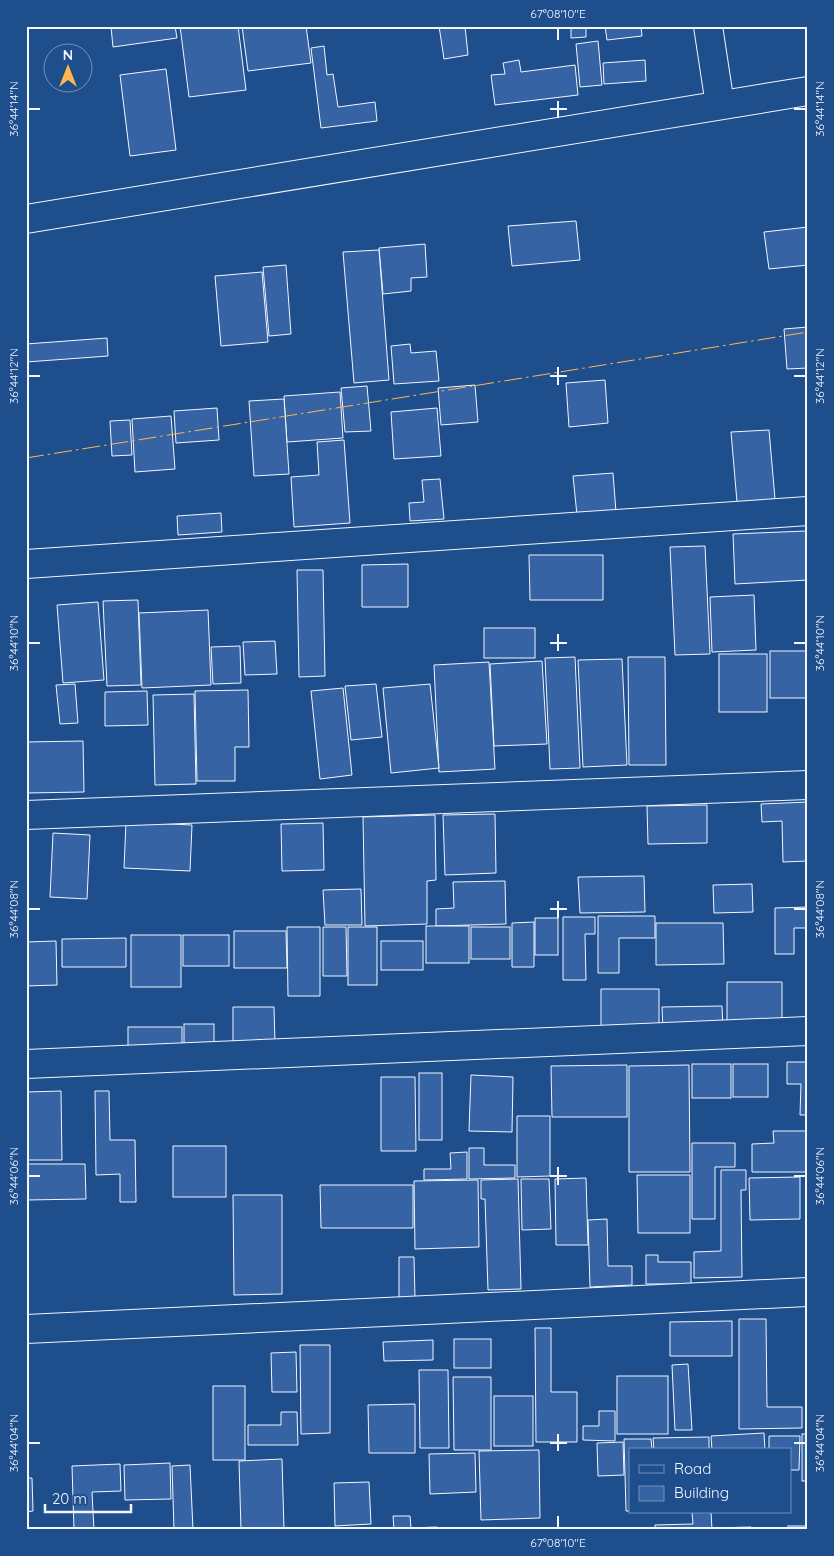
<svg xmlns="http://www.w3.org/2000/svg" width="834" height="1556" font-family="Quicksand,sans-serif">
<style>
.building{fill:#3563a3;stroke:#f2f6ff}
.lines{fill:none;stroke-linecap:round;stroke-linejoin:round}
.minor-casing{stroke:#f2f6ff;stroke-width:30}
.minor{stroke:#1f4e8c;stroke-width:28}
.power{stroke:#ffb74d;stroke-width:1;stroke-dasharray:18 4 2.5 4;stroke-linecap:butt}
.ticks{fill:none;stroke:#f2f6ff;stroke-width:2}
.neatline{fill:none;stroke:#f2f6ff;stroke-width:2}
.ticks-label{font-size:12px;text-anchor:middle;fill:#f2f6ff}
</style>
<rect width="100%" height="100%" fill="#1f4e8c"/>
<g class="building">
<polygon points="120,26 175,26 177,38 113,47 111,27"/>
<polygon points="180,26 238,26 246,90 189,97"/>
<polygon points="242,26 306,26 311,63 248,71"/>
<polygon points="439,26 465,26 468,55 444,59"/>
<polygon points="571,26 586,26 586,37 571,38"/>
<polygon points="605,26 641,26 642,36 607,40"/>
<polygon points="598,41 602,85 580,87 576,44"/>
<polygon points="324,46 327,75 333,74 338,107 375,102 377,121 321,128 311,48"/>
<polygon points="519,60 521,72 575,65 578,95 495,105 491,75 505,74 503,63"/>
<polygon points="645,60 646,81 604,84 603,63"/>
<polygon points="166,69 176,150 130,156 120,75"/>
<polygon points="576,221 580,260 512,266 508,226"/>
<polygon points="808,227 808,265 769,269 764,232"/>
<polygon points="425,244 427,277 411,278 411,291 383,294 379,248"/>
<polygon points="379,250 389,380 354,383 343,252"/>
<polygon points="286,265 291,334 269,336 263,267"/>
<polygon points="262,272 268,342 221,346 215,276"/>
<polygon points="808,327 808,368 787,369 784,329"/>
<polygon points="107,338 108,356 26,362 26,344"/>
<polygon points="410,344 411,353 436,351 439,381 394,384 391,346"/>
<polygon points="605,380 608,423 569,427 566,383"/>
<polygon points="475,385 478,422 441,425 438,388"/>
<polygon points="367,386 371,431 345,432 341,388"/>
<polygon points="340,392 343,438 287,442 284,396"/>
<polygon points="284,399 289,474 254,476 249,401"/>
<polygon points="217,408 219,440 176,443 174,411"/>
<polygon points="437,408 441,456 394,459 391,412"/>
<polygon points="171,416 175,469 135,472 132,419"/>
<polygon points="130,420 132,455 112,456 110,421"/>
<polygon points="769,430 775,499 737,502 731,432"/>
<polygon points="344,440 350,523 294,527 291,477 319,475 317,442"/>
<polygon points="613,473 616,512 577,515 573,476"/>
<polygon points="440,479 444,519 410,521 409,503 424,502 422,480"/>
<polygon points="221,513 222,532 178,535 177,516"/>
<polygon points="806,531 808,580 735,584 733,534"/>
<polygon points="705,546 710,654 675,655 670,547"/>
<polygon points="529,555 603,555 603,600 530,600"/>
<polygon points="408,564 408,607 362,607 362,565"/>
<polygon points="297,570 323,570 325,676 299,677"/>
<polygon points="754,595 756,650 712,652 710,597"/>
<polygon points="138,600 141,685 107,686 103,601"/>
<polygon points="98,602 104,680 63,683 57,605"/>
<polygon points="208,610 211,685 142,688 139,613"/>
<rect x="484" y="628" width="51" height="30"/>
<polygon points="275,641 277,674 245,675 243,642"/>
<polygon points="240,646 241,683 213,684 211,647"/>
<rect x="770" y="651" width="38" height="47"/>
<rect x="719" y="654" width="48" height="58"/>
<polygon points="575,657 580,768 550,769 545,658"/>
<polygon points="628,657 665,657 666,765 629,765"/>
<polygon points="622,659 627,765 583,767 578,660"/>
<polygon points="542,661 547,744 494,746 490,664"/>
<polygon points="489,662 495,769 439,772 434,665"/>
<polygon points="75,684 78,723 60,724 56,685"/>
<polygon points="376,684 382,737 351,740 345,686"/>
<polygon points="430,684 439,768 391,773 383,688"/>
<polygon points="343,688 352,775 320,779 311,691"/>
<polygon points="248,690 249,747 235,747 235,781 197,781 195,691"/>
<polygon points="147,691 148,725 105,726 105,692"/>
<polygon points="194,694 196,784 155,785 153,695"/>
<polygon points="83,741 84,792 26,793 26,742"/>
<polygon points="808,802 808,861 783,862 782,821 762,822 761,804"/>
<polygon points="707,805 707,843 648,844 647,806"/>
<polygon points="495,814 496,873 445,875 443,815"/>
<polygon points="435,815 436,880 427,881 427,924 365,926 363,817"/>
<polygon points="126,822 192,825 190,871 124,868"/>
<polygon points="323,823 324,870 282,871 281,824"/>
<polygon points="53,833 90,835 87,899 50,897"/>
<polygon points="644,876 645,912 580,913 578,877"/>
<polygon points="505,881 506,924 436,926 436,909 454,908 453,882"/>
<polygon points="752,884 753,912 714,913 713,885"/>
<polygon points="361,889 362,925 325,925 323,890"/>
<polygon points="808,907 808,928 794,928 794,954 775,954 775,908"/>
<polygon points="598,916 655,916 655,938 619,938 619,973 598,973"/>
<polygon points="563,917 595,917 595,934 585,934 586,980 563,980"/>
<rect x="535" y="918" width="23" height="37"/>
<polygon points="534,922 534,967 512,967 512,923"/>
<polygon points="656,923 723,923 724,964 656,965"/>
<rect x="426" y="926" width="43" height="37"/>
<polygon points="287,927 320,927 320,996 288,996"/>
<polygon points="323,927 346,927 347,976 323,976"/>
<rect x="348" y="927" width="29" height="58"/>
<rect x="471" y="927" width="39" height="32"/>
<polygon points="234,931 286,931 287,968 234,968"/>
<rect x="131" y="935" width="50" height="52"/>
<rect x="183" y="935" width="46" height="31"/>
<polygon points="126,938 126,967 62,967 62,939"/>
<polygon points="56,941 57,985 26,986 26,942"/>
<rect x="381" y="941" width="42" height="29"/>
<polygon points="727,982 782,982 782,1022 727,1023"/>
<polygon points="601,989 659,989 659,1027 601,1028"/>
<polygon points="722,1006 723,1029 663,1031 662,1007"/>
<polygon points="233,1007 274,1007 275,1043 233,1044"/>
<rect x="184" y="1024" width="30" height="21"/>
<rect x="128" y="1027" width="54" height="21"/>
<polygon points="787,1062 808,1062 808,1115 800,1115 801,1084 787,1084"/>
<rect x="692" y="1064" width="39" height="34"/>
<rect x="733" y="1064" width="35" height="33"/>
<polygon points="627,1065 627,1117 552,1117 551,1066"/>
<polygon points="689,1065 690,1172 629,1172 629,1066"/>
<rect x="419" y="1073" width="23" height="67"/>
<polygon points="471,1075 513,1077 512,1132 469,1131"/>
<polygon points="381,1077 415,1077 416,1151 381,1151"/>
<polygon points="61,1091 62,1160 26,1160 26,1092"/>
<polygon points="95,1091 109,1091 110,1140 135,1140 136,1202 120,1202 120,1174 96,1175"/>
<polygon points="517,1116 550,1116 550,1176 517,1177"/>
<polygon points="773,1131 808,1131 808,1172 752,1172 752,1144 774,1143"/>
<polygon points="692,1143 735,1143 735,1167 715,1167 715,1219 692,1219"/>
<rect x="173" y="1146" width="53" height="51"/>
<polygon points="469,1148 484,1148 484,1165 515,1165 515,1178 469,1179"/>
<polygon points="467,1152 467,1179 424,1180 424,1169 451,1169 450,1153"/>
<polygon points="26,1164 85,1164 86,1199 26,1200"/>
<polygon points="721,1170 746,1170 746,1190 741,1190 742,1277 694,1278 694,1252 721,1251"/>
<polygon points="637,1175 690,1175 690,1233 638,1233"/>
<polygon points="800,1177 800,1219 750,1220 749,1178"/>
<polygon points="586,1178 588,1245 556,1245 555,1179"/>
<polygon points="518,1179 521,1289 488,1290 485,1199 481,1199 481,1180"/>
<polygon points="521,1179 549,1179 551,1229 522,1230"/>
<polygon points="478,1180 479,1247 415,1249 414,1181"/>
<polygon points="320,1185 413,1185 413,1228 321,1228"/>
<polygon points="233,1195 282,1195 282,1294 234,1295"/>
<polygon points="607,1219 608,1266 632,1266 632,1285 590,1287 588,1220"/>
<polygon points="646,1255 658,1255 658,1262 691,1262 691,1284 646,1284"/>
<polygon points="399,1257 414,1257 415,1298 399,1298"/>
<polygon points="739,1319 766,1319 767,1407 802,1407 802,1428 739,1429"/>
<polygon points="732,1321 732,1356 670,1356 670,1322"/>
<polygon points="535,1328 551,1328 551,1392 577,1392 577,1442 536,1442"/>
<rect x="454" y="1339" width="37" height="29"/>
<polygon points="433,1340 433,1360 384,1361 383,1342"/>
<polygon points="300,1345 330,1345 330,1433 301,1434"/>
<polygon points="296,1352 297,1392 272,1392 271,1353"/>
<polygon points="688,1364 692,1430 675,1430 672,1365"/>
<polygon points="419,1370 448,1370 449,1448 420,1448"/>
<rect x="617" y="1376" width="51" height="58"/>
<polygon points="453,1377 491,1377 491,1450 454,1450"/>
<rect x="213" y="1386" width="32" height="74"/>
<rect x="494" y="1396" width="39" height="50"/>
<polygon points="415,1404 415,1453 369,1453 368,1405"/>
<polygon points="599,1411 615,1411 615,1441 583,1440 583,1426 599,1426"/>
<polygon points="281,1412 297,1412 298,1445 248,1445 248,1425 281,1425"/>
<polygon points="764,1433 765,1450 712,1450 711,1436"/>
<rect x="802" y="1434" width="6" height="47"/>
<polygon points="769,1436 800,1436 799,1470 790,1470 790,1450 769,1450"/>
<polygon points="709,1437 709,1450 654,1450 653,1438"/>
<polygon points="624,1439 651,1439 652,1450 630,1450 630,1511 626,1511"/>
<polygon points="623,1442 624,1475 598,1476 597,1443"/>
<polygon points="539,1450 540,1518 481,1520 479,1451"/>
<polygon points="475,1453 476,1492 430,1494 429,1454"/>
<polygon points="282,1459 284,1530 241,1530 239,1461"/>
<polygon points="170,1463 171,1499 125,1500 124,1465"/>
<polygon points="120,1464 121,1491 92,1492 94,1530 74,1530 72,1466"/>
<polygon points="190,1465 193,1530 174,1530 172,1466"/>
<polygon points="26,1478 32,1478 33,1511 26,1512"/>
<polygon points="369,1482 371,1524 335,1526 334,1483"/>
<polygon points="692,1512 711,1512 712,1530 655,1530 655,1525 693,1524"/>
<polygon points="393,1516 410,1516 411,1528 437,1527 437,1530 394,1530"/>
<rect x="788" y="1526" width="20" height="4"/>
<polygon points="751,1527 751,1530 714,1530 714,1528"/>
</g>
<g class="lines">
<defs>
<g id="minor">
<polyline points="708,26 720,105"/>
<polyline points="26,219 808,91"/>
<polyline points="26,564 808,511"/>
<polyline points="26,815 808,785"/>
<polyline points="26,1064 808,1031"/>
<polyline points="26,1329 808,1292"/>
</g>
</defs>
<use href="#minor" class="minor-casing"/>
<use href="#minor" class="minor"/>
<polyline class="power" points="26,458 808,332"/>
</g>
<path class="ticks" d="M558,28V40M558,101V118M28,109H40M550,109H567M794,109H806M558,367V385M28,376H40M550,376H567M794,376H806M558,634V651M28,643H40M550,643H567M794,643H806M558,901V918M28,909H40M550,909H567M794,909H806M558,1167V1185M28,1176H40M550,1176H567M794,1176H806M558,1434V1451M28,1443H40M550,1443H567M794,1443H806M558,1516V1528"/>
<rect width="834" height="1556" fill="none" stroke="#1f4e8c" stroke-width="55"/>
<rect x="629" y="1448" width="162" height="65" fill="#1f4e8c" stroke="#7391ba"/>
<rect x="639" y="1465" width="25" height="8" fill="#1f4e8c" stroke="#7391ba"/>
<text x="674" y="1474" font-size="15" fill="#f2f6ff">Road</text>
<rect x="639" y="1486" width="25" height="15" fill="#3563a3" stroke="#7391ba"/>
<text x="674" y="1498" font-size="15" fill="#f2f6ff">Building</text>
<g transform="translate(68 68)"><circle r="24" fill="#1f4e8c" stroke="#7391ba"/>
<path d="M0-4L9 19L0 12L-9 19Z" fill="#ffb74d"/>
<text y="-8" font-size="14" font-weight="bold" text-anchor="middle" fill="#f2f6ff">N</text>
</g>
<path d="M45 1504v8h86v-8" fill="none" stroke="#f2f6ff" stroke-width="2.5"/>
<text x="52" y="1504" font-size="15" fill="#f2f6ff" stroke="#1f4e8c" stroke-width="4" paint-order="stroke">20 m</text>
<rect x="28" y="28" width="778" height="1500" class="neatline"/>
<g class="ticks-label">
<text x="558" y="18">67°08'10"E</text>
<text transform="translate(14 109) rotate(-90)" y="4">36°44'14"N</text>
<text transform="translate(820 109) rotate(-90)" y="4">36°44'14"N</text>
<text transform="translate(14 376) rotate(-90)" y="4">36°44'12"N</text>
<text transform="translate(820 376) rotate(-90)" y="4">36°44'12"N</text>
<text transform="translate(14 643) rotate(-90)" y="4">36°44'10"N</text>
<text transform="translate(820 643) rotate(-90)" y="4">36°44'10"N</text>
<text transform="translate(14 909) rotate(-90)" y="4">36°44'08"N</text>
<text transform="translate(820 909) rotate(-90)" y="4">36°44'08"N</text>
<text transform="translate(14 1176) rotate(-90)" y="4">36°44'06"N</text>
<text transform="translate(820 1176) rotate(-90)" y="4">36°44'06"N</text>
<text transform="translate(14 1443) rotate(-90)" y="4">36°44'04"N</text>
<text transform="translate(820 1443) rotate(-90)" y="4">36°44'04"N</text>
<text x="558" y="1547">67°08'10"E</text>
</g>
</svg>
